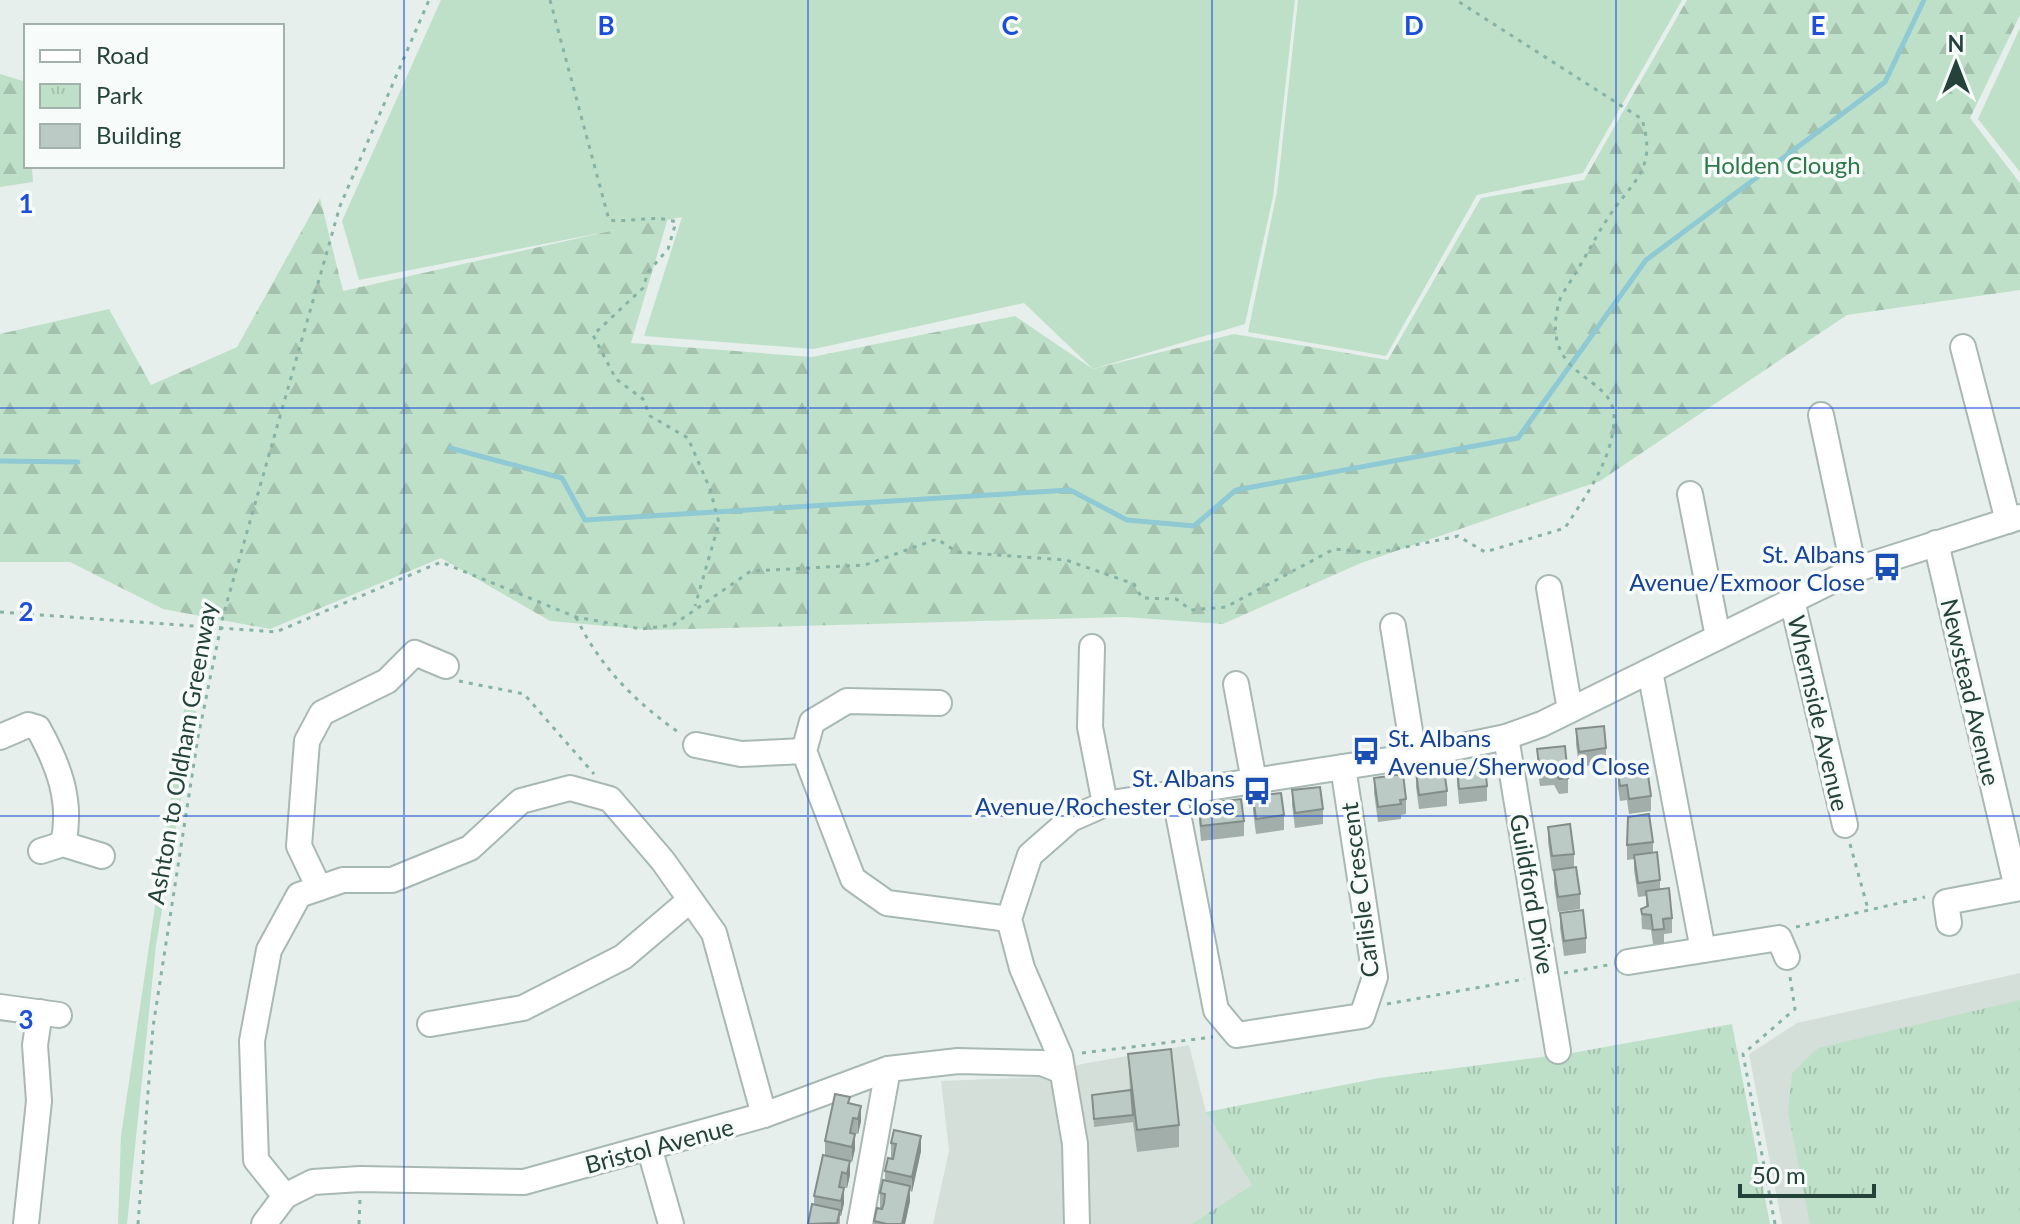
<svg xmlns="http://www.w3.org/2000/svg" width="2020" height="1224" font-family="Lato,sans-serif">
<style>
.built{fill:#d4dfda}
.grass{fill:#bfe0c8}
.forest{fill:url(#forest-firs)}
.park{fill:url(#park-tufts)}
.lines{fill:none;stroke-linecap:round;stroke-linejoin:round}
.stream{stroke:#8ec9d4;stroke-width:5}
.minor-casing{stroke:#a8b8b2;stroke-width:28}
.path{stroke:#86b3a5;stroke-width:3;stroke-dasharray:4 6;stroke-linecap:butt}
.minor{stroke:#fff;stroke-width:24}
.wall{fill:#a1aea9}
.shaded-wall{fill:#838d89}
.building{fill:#bbcac4;stroke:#838d89;stroke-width:2}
.grid{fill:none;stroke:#1d4ed8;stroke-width:2;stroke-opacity:0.55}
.labels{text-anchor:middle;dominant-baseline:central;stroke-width:7;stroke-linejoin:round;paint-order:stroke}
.park-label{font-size:24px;fill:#2d7a4b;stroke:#f7fbf9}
.transit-label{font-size:24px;fill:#164399;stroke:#f7fbf9;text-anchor:end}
.street-label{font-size:24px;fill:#24423a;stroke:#f7fbf9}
.grid-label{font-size:26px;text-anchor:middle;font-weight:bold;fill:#1d4ed8;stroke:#f7fbf9;stroke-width:7;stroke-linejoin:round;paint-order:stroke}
</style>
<defs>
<pattern id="forest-firs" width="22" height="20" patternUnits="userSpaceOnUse" patternTransform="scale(2)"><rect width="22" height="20" fill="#bfe0c8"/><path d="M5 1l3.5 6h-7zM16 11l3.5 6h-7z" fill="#a4c1ad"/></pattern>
<pattern id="park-tufts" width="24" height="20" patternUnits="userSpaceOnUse" patternTransform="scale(2)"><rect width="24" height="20" fill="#bfe0c8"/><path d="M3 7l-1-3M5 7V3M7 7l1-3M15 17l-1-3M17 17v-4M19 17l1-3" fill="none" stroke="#a4c1ad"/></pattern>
</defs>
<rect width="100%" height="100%" fill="#e6efeb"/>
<g class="built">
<polygon points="2020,973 2020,1224 1782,1224 1749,1054 1797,1023"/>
<polygon points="1189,1045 1206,1112 1252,1185 1191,1224 933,1224 949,1151 941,1081 1040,1077 1082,1064"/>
</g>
<g class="grass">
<polygon points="441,0 1295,0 1273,197 1245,324 1093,369 1024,303 814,349 644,336 682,217 359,280 342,221"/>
<polygon points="1298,0 1682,0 1583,173 1477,195 1386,356 1248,332 1277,192"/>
<polygon points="2020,28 2020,172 1978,119"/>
<polygon points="184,709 196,711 156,945 127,1224 118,1224 121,1136"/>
</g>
<g class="forest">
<polygon points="1687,0 2020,0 2020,15 1970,118 2020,183 2020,290 1847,315 1600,481 1361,563 1223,624 1124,617 652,630 550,621 441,558 270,629 163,609 70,562 0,562 0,334 109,309 151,385 237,347 320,198 343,291 668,218 631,343 812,357 1015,316 1093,369 1234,334 1388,360 1481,198 1584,180"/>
<polygon points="0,74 26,82 26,166 32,166 33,182 0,187"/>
</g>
<g class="park">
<polygon points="2020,1000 2020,1224 1810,1224 1788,1112 1792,1073 1818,1048"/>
<polygon points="1732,1024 1770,1224 1191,1224 1252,1185 1206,1112 1379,1078 1572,1053"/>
</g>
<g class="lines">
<g class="stream">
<polyline points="450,448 562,478 585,520 1070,490 1127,520 1194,526 1236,490 1518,438 1646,260 1885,82 1924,0"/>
<polyline points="0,461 78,462"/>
</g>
<defs>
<g id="minor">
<polyline points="1963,347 2008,521"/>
<polyline points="1821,415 1854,570"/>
<polyline points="1690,494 1718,637"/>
<polyline points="1936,543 2017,888"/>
<polyline points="1549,588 1570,710"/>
<polyline points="1792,600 1845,825"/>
<polyline points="1393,626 1414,756"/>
<polyline points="1092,647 1090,727 1105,804"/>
<polyline points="1650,671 1703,950"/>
<polyline points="1236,684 1254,781"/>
<polyline points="939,703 847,701 812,722 804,751 853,879 887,903 1009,919"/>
<path d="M0,737L28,725L38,728C58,764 73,801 63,844"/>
<polyline points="1506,737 1558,1051"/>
<polyline points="696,745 741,754 804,751"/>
<polyline points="1174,793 1216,1010 1237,1035 1362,1016 1375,977 1343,767"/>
<polyline points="41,851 63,844 102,856"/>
<polyline points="319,888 299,846 307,741 322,713 387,681 415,653 446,666"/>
<polyline points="1949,923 1946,902 2020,888"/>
<polyline points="1628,962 1779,938 1787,957"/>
<polyline points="0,1007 59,1015"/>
<polyline points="430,1024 523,1008 623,957 689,901"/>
<polyline points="649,1147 671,1224"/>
<polyline points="285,1196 256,1160 252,1041 269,950 299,895 343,880 392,880 470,848 521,801 570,788 610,799 663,861 714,933 764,1115"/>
<polyline points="26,1224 39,1101 35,1045 40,1012"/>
<polyline points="264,1224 285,1196 313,1182 360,1179 524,1182 764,1115 888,1069 958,1061 1042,1063 1062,1071"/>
<polyline points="860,1224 888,1069"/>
<polyline points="1077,1224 1075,1144 1060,1056 1022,968 1009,919 1030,855 1071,819 1105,804 1414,756 1506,737 1542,724 1854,570 2020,517"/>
</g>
</defs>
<use href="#minor" class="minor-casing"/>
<g class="path">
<path d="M550,0L609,220C632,223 654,214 676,222L668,249L648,272L643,288L593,335L616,379L643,399L650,416L688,438L710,489L719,523L695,606"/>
<path d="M0,612L276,632L441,562L576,617L641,629L673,625L751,571L865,565L937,539L957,552L1066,560L1134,584L1142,598L1176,599L1191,610L1226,607L1334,549L1377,553L1458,536L1485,552L1565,528C1586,495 1614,458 1614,417C1614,374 1541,380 1558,306C1560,295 1570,283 1575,274C1586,256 1595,238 1606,221C1631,181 1658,172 1642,119L1456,0"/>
<path d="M576,617C599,666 636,703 681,734"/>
<polyline points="459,681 524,694 594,774"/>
<polyline points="1850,844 1868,909"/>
<polyline points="1796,927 1925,897"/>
<polyline points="1564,973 1608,965"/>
<polyline points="1387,1004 1525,979"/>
<polyline points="1082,1053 1213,1037"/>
<polyline points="138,1224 153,1027 198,737 223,616 340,206 429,0"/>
<polyline points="359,1224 360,1199"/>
<polyline points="1775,1224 1743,1054 1795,1009 1790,977"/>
</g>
<use href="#minor" class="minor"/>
</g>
<g class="wall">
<polygon points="1576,729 1606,748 1606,763 1579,767 1576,744"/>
<polygon points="1537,749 1568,778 1568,793 1559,794 1554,785 1540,786 1537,764"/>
<polygon points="1457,767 1487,786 1487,801 1459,804 1457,782"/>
<polygon points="1416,772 1447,791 1447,806 1419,809 1416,787"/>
<polygon points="1618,772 1651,796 1651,811 1629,814 1627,800 1620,801 1618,787"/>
<polygon points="1374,778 1406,799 1406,814 1401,815 1401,819 1378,822 1374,793"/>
<polygon points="1292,790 1323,809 1323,824 1295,828 1292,805"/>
<polygon points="1253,796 1284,815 1284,830 1256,834 1253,811"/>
<polygon points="1199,804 1244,821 1244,836 1201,841 1199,819"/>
<polygon points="1548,827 1574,854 1574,867 1580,894 1580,909 1558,912 1554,884 1554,871 1552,871 1548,842"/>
<polygon points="1653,842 1653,852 1660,880 1660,889 1672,918 1672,933 1664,934 1664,944 1653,944 1651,930 1642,929 1641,909 1646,907 1646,896 1638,897 1634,870 1634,859 1627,860 1627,845"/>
<polygon points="1560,913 1586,938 1586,953 1564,956 1560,928"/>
<polygon points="1128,1054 1179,1125 1179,1147 1137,1152 1133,1122 1094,1127 1092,1095 1130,1090"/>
<polygon points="850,1104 861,1121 858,1134 853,1133 855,1149 852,1162 850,1161 850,1175 847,1188 842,1188 844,1203 841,1216 840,1216 840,1224 808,1224 814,1205 814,1196 825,1155 825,1141"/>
<polygon points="891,1143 921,1151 912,1192 910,1191 910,1201 905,1224 874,1224 874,1221 882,1209 880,1208 880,1193 885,1181 885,1171 893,1158 891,1158"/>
</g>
<g class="shaded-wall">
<polygon points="861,1106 861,1121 858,1134 858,1119"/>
<polygon points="855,1134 855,1149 852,1162 852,1147"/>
<polygon points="921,1136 921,1151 912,1192 912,1177"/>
<polygon points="850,1161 850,1175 847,1188 847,1174"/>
<polygon points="910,1186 910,1201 905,1224 902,1224"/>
<polygon points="844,1188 844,1203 841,1216 841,1201"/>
</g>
<g class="building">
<polygon points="1604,726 1606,748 1579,752 1576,729"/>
<polygon points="1565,746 1568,778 1559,779 1554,770 1540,772 1537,749"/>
<polygon points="1485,764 1487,786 1459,789 1457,767"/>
<polygon points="1647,768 1651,796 1629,799 1627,785 1620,786 1618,772"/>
<polygon points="1444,769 1447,791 1419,795 1416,772"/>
<polygon points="1403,774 1406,799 1400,800 1401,804 1378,807 1374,778"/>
<polygon points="1320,787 1323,809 1295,813 1292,790"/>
<polygon points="1281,793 1284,815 1256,819 1253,796"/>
<polygon points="1241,799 1244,821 1201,826 1199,804"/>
<polygon points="1649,814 1653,842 1627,845 1628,817"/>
<polygon points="1570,824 1574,854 1552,856 1548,827"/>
<polygon points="1657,852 1660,880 1638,883 1634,855"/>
<polygon points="1576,867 1580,894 1558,897 1554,870"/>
<polygon points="1669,888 1672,918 1663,919 1664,929 1653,930 1651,915 1642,914 1641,909 1648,906 1646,891"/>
<polygon points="1583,910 1586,938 1564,941 1560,913"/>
<polygon points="1171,1049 1179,1125 1137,1130 1128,1054"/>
<polygon points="1131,1090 1133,1115 1094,1119 1092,1095"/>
<polygon points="835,1094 850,1097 848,1103 861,1106 858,1119 853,1118 850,1133 855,1134 852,1147 825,1141"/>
<polygon points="894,1130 921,1136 912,1177 885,1171 888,1158 893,1159 896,1144 891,1143"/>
<polygon points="823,1155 850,1161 847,1174 842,1172 839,1187 844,1188 841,1201 814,1196"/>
<polygon points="883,1180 910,1186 902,1224 887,1224 874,1221 877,1208 882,1209 884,1203 885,1194 880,1193"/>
<polygon points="812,1204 840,1210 837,1223 808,1224"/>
</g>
<path class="grid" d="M404,0V1224M808,0V1224M1212,0V1224M1616,0V1224M0,408H2020M0,816H2020"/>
<defs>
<symbol id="bus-bare" viewBox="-9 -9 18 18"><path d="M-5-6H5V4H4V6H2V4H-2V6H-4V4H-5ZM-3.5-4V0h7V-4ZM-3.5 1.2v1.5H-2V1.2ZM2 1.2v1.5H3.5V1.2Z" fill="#1a4fb4" stroke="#f7fbf9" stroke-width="2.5" paint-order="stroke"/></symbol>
</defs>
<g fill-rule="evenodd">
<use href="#bus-bare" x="1867" y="547" width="40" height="40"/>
<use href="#bus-bare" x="1346" y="731" width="40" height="40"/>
<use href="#bus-bare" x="1237" y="771" width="40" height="40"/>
</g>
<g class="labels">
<g class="park-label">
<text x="1782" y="164">Holden Clough</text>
</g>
<g class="transit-label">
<text x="1865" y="553">St. Albans<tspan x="1865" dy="28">Avenue/Exmoor Close</tspan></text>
<text x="1388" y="737" text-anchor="start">St. Albans<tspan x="1388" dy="28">Avenue/Sherwood Close</tspan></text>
<text x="1235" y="777">St. Albans<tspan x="1235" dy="28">Avenue/Rochester Close</tspan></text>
</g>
<g class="street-label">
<text transform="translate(1971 692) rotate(77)">Newstead Avenue</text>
<text transform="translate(1819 713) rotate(77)">Whernside Avenue</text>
<text transform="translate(181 753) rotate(-80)">Ashton to Oldham Greenway</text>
<text transform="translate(1359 890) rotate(-97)">Carlisle Crescent</text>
<text transform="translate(1533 894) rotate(80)">Guildford Drive</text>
<text transform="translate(659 1145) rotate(-15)">Bristol Avenue</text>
</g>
</g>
<g class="grid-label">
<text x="606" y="35">B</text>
<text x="1010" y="35">C</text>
<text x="1414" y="35">D</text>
<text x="1818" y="35">E</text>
<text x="26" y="213">1</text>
<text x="26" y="621">2</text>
<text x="26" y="1029">3</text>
</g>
<rect x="24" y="24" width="260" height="144" fill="#f7fbf9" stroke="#a3b1ad" stroke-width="2"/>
<rect x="40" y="50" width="40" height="12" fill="#ffffff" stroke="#a3b1ad" stroke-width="2"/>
<text x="96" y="64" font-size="24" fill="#24423a">Road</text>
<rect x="40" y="84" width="40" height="24" fill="url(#park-tufts)" stroke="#a3b1ad" stroke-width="2"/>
<text x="96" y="104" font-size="24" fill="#24423a">Park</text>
<rect x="40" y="124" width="40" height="24" fill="#bbcac4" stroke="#a3b1ad" stroke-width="2"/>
<text x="96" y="144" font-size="24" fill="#24423a">Building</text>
<g transform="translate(1956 64)" stroke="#f7fbf9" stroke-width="6" paint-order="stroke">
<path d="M0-6L14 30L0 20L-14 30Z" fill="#24423a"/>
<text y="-12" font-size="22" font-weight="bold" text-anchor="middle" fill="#24423a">N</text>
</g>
<path d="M1740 1184v12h134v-12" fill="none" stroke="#24423a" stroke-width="4"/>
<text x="1752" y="1184" font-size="24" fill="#24423a" stroke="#f7fbf9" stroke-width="6" paint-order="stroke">50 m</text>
</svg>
